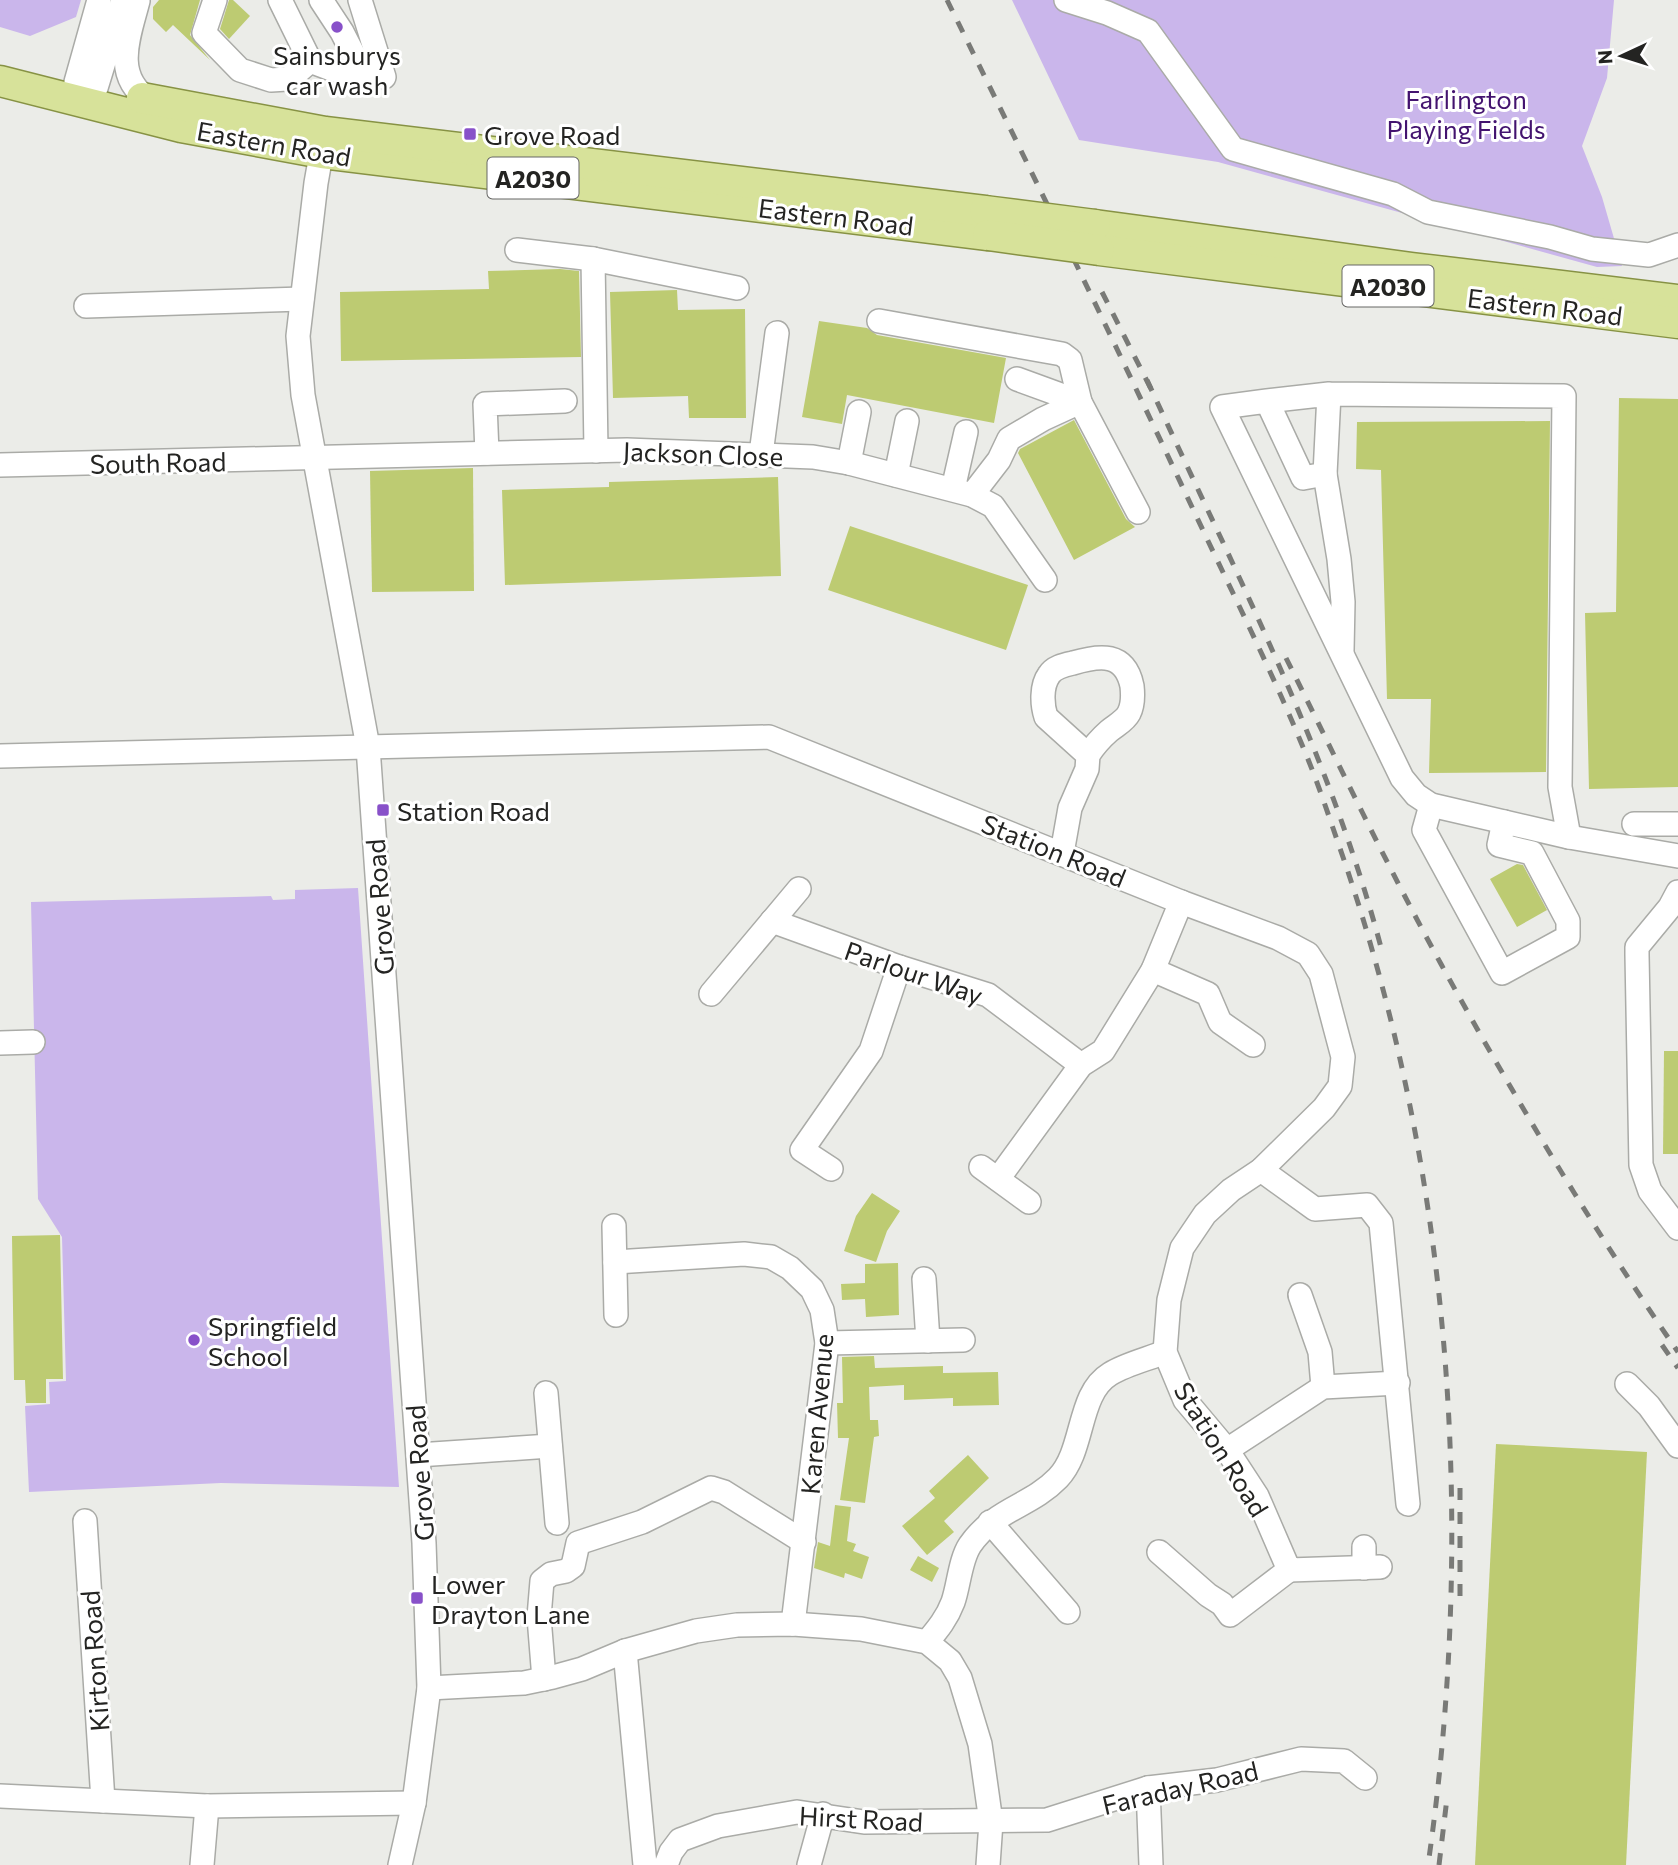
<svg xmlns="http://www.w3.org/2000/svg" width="1678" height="1865" font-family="Commissioner,sans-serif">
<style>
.green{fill:#cab6eb}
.building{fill:#bdcb72}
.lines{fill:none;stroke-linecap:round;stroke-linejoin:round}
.minor-casing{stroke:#aaaba7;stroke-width:26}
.major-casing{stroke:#879244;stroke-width:33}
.minor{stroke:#fff;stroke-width:23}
.major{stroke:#d7e29a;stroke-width:30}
.rail{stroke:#797a77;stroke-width:5;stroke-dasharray:12 12;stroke-linecap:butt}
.major-bridge-casing{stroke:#879244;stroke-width:33;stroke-linecap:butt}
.major-bridge{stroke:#d7e29a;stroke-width:30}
.poi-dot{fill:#8851c9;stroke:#fff;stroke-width:2.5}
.labels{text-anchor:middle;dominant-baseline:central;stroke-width:6;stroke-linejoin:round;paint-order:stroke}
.shield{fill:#fff;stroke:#666664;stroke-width:2}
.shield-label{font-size:24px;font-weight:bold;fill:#242422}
.poi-label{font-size:26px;fill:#242422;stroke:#fff;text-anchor:start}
.park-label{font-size:26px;fill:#43136f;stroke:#fff}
.street-label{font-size:26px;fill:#242422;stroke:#fff}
</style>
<rect width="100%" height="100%" fill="#ebece8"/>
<g class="green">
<polygon points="0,0 81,0 76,17 30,36 0,27"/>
<polygon points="1012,0 1614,0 1607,78 1582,146 1602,197 1622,266 1597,267 1218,162 1079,140"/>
<polygon points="358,888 399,1487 221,1483 29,1492 25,1406 50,1404 49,1382 66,1381 62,1237 38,1199 31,902 271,896 273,900 295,899 295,890"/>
</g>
<g class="building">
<polygon points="159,0 200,0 190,35 210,60 173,25 166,32 153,19 153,7"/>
<polygon points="229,0 233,0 250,16 229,39 220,29"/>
<polygon points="560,269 579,271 581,357 341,361 340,292 489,289 488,271"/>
<polygon points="677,290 678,310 745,309 746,418 689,418 688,396 613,398 610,292"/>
<polygon points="819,321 867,328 877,335 1006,358 994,423 847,395 842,424 802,417"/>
<polygon points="1619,398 1678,399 1678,787 1589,789 1585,613 1616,612"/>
<polygon points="1074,420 1126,519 1135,527 1074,560 1018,453 1020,449"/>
<polygon points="1550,421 1546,772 1429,773 1431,699 1387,699 1381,470 1356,469 1357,422"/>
<polygon points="473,468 474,591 372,592 370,471"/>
<polygon points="778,477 781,576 505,585 502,490 609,487 609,482"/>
<polygon points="850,526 1028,585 1006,650 828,590"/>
<polygon points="1517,864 1523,865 1547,910 1517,927 1490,879"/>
<polygon points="1664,1051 1678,1051 1678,1154 1663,1154"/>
<polygon points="872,1193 900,1211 887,1231 876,1262 844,1251 856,1216"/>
<polygon points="60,1235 63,1379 46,1379 46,1403 26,1403 25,1380 14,1380 12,1236"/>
<polygon points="898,1263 899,1315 866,1317 865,1299 842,1300 841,1284 865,1283 865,1264"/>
<polygon points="874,1356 875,1368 943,1366 943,1373 998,1372 999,1405 953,1406 953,1398 904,1400 904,1385 869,1387 870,1420 878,1420 879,1436 874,1437 865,1503 840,1500 849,1438 838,1438 837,1403 843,1403 842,1357"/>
<polygon points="1496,1444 1647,1452 1626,1865 1475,1865"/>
<polygon points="968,1455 989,1478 944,1521 954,1532 927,1555 902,1526 935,1498 929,1491"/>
<polygon points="835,1505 851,1507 847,1541 856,1544 853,1551 869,1557 862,1579 845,1573 844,1578 814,1568 818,1542 830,1546"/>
<polygon points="918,1556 939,1568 932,1582 910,1570"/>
</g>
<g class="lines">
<defs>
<g id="minor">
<polyline points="99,0 76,82 81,103 96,88 123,0"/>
<polyline points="215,0 204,33 240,70 271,80 287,79 294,75 310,61"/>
<polyline points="280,0 310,61 334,70 384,77 360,0"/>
<polyline points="321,0 342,32 364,75"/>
<polyline points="1066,0 1107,13 1148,31 1233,149 1393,194 1428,212 1550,237 1592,249 1649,255 1678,245"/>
<path d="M138,1C129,36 112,76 149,100"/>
<polyline points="324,138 316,183 298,336 303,395 368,747 424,1543 429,1688 414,1803 400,1865"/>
<polyline points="517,250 593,259"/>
<polyline points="86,306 302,299"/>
<polyline points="879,321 1062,354 1070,360 1080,402 1138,512"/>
<polyline points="1267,401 1329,394 1564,396 1560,787 1569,837 1431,805 1416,795 1402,778 1222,407 1267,401 1303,478 1325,474 1329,394"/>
<polyline points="596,451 593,259 737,288"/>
<polyline points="487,453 485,404 565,401"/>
<polyline points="761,454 777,333"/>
<polyline points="849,463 859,412"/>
<polyline points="0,465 627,450 813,457 849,463 972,495 993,506 1045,580"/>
<polyline points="1325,474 1339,559 1343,602 1342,650"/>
<polyline points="896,475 907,421"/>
<polyline points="953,489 966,432"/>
<polyline points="972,495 999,460 1009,439 1043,419 1080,402 1017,379"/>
<polyline points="0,756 769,737 1181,902 1278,938 1308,954 1321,974 1343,1057 1340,1086 1324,1108 1261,1170 1231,1190 1205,1214 1182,1248 1169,1300 1165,1352 1185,1400 1227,1450 1257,1496 1289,1570 1380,1567"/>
<polyline points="1431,805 1424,830 1502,973 1568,937 1568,921 1532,853 1499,845 1504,822"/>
<polyline points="1634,824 1678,824"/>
<polyline points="1569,837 1678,856"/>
<path d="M1062,853L1070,808L1087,769L1088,755L1046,717C1042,705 1041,686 1049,675C1054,667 1064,665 1073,663C1100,655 1125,652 1132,686C1133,695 1133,705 1129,713C1125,721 1116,725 1109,731C1101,738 1094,746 1088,755"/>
<polyline points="1678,892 1670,907 1637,947 1637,955 1641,1165 1650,1191 1678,1228"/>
<polyline points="772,921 899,967 988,995 1081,1065"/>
<polyline points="1153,970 1208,994 1220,1022 1253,1045"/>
<polyline points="711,994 799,889"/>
<polyline points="0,1043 33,1042"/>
<polyline points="981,1167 1029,1202"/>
<polyline points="831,1169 802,1150 871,1051 899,967"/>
<polyline points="1261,1170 1315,1209 1367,1205 1381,1223 1408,1504"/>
<polyline points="998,1179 1081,1065 1103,1051 1153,970 1181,902"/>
<polyline points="614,1226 616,1315"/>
<polyline points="615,1262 744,1254 771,1257 790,1268 812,1289 822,1310 827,1343 793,1624"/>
<polyline points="924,1279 928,1341"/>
<polyline points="1300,1295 1320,1352 1323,1387"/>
<polyline points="827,1343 963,1340"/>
<polyline points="1627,1384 1649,1406 1678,1446"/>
<polyline points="546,1393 557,1523"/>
<polyline points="1227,1450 1323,1387 1398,1383"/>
<polyline points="418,1455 550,1446"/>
<polyline points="85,1521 103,1801"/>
<polyline points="990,1522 1068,1612"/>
<polyline points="1364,1547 1364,1568"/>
<polyline points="1159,1552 1208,1595 1222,1604 1230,1615 1289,1570"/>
<path d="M927,1642C938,1629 947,1618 953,1602C959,1585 960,1560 970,1545C996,1508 1030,1507 1058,1478C1085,1450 1077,1394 1110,1374C1126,1364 1148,1359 1165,1352"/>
<polyline points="625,1651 645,1865"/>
<polyline points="544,1679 539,1617 542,1581 551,1574 566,1571 573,1566 578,1543 642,1522 711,1488 724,1492 804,1542"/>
<polyline points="429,1688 524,1683 553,1677 582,1669 625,1651 696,1631 737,1625 793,1624 861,1629 927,1642 950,1661 960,1678 980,1744 991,1822 988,1865"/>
<polyline points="1148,1788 1151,1865"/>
<polyline points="0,1796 207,1806 414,1803"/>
<polyline points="202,1865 207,1806"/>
<polyline points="666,1865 671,1852 680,1840 718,1826 797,1812 864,1822 1047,1820 1148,1788 1217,1780 1301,1759 1344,1761 1365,1778"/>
<polyline points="809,1865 823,1814"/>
</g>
<g id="major">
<polyline points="0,81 181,127 322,153 988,235"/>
<polyline points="142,98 325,132 985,211"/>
<polyline points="1095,225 1412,268 1678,300"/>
<polyline points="1099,250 1678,323"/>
</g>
</defs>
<use href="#minor" class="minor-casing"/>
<use href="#major" class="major-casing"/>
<use href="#minor" class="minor"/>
<use href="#major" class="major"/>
<g class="rail">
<path d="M947,0C1030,168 1112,337 1192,507C1228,584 1267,661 1300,740C1317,779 1330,820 1344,860C1453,1180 1476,1532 1428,1865"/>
<polyline points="1102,292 1151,389"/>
<path d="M1147,380C1233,568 1331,754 1383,955"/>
<path d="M1286,658C1337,760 1386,864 1441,964C1514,1097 1592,1227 1678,1352"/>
<polyline points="1662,1345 1678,1368"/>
<polyline points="1460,1596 1460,1477"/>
<polyline points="1439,1865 1447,1798"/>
</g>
<defs>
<g id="major-bridge">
<polyline points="985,211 1095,225"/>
<polyline points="988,235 1099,250"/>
</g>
</defs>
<use href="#major-bridge" class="major-bridge-casing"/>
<use href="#major-bridge" class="major-bridge"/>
</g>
<g class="poi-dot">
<circle cx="337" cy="27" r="7"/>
<rect x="463" y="127" width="14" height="14" rx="3.5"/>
<rect x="376" y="803" width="14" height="14" rx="3.5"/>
<circle cx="194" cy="1340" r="7"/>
<rect x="410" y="1591" width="14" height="14" rx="3.5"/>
</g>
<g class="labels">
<g class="shield">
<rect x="487.5" y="157.5" width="91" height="41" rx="5"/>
<rect x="1342.5" y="265.5" width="91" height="41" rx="5"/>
</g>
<g class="shield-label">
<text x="533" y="178">A2030</text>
<text x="1388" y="286">A2030</text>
</g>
<g class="poi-label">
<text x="337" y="54" text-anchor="middle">Sainsburys<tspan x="337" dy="30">car wash</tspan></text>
<text x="484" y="134">Grove Road</text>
<text x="397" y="810">Station Road</text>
<text x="208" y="1325">Springfield<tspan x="208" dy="30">School</tspan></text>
<text x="431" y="1583">Lower<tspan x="431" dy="30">Drayton Lane</tspan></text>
</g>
<g class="park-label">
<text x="1466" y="98">Farlington<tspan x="1466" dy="30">Playing Fields</tspan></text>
</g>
<g class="street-label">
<text transform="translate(274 143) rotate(10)">Eastern Road</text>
<text transform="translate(836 216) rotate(7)">Eastern Road</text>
<text transform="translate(1545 306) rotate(7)">Eastern Road</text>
<text transform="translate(703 453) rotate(2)">Jackson Close</text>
<text transform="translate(158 462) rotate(-1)">South Road</text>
<text transform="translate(1054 850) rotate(22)">Station Road</text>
<text transform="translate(379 907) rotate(-94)">Grove Road</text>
<text transform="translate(914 972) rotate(19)">Parlour Way</text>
<text transform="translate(816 1414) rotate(-85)">Karen Avenue</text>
<text transform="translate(1222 1449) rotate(58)">Station Road</text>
<text transform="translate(419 1473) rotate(-94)">Grove Road</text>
<text transform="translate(94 1661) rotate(-94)">Kirton Road</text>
<text transform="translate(1180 1787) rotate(-13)">Faraday Road</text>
<text transform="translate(861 1818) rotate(3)">Hirst Road</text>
</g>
</g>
<g transform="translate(1622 56) rotate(266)" stroke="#ffffff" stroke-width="5" paint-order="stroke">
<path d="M0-5L12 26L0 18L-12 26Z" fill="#242422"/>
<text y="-10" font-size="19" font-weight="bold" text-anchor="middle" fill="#242422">N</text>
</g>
</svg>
